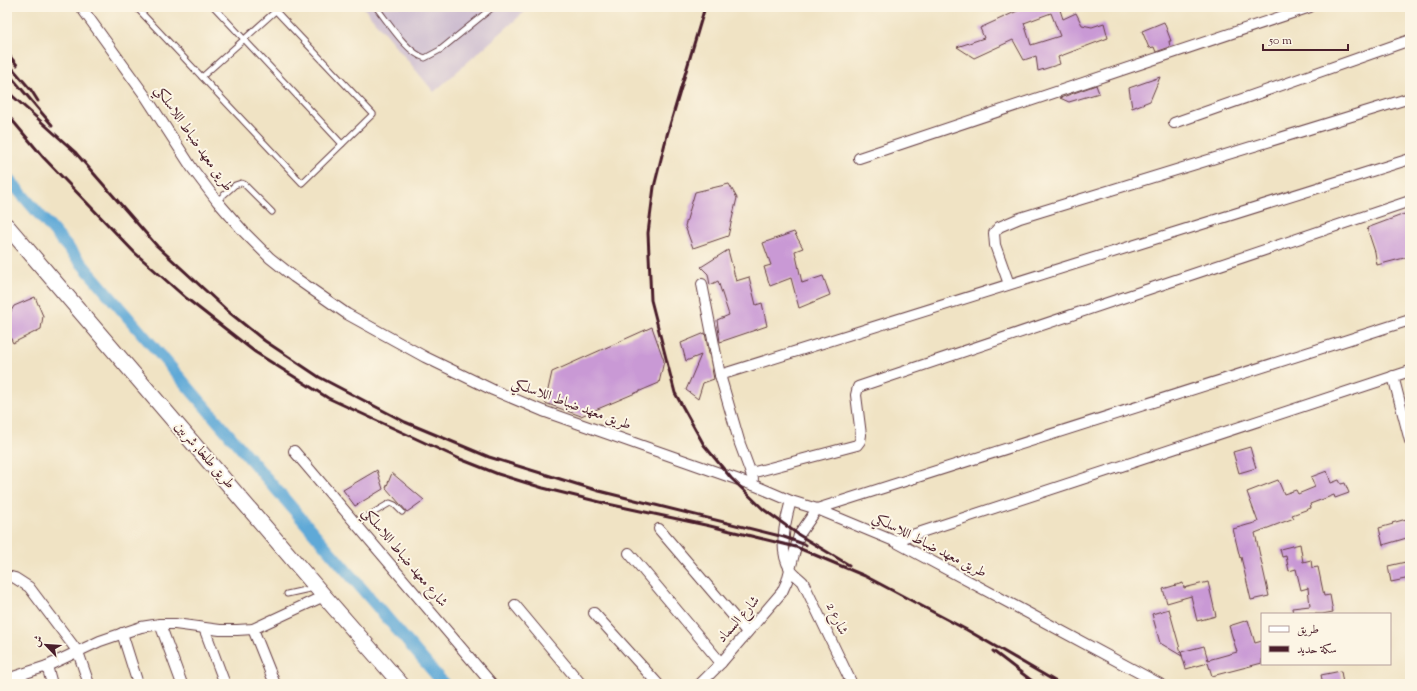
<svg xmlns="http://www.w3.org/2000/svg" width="1417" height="691" font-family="'Sorts Mill Goudy',Amiri,serif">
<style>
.industrial{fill:#cebed0}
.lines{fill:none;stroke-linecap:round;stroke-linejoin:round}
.canal{stroke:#5fa9d7;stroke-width:12}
.building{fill:#c999d5;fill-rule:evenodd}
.service-casing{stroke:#633c42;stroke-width:7}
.minor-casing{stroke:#633c42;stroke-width:12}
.primary-casing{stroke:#633c42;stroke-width:17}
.service{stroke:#fff;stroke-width:5}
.minor{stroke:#fff;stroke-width:10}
.primary{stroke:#fff;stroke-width:15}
.rail{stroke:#4a1f2b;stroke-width:3}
.labels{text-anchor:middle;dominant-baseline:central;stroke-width:4;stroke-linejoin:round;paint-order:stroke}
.street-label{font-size:14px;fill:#4a1f2b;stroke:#fcf5e5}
</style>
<rect width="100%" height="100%" fill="#fcf5e5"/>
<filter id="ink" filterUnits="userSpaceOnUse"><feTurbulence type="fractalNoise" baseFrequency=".025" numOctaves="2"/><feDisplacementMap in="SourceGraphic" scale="8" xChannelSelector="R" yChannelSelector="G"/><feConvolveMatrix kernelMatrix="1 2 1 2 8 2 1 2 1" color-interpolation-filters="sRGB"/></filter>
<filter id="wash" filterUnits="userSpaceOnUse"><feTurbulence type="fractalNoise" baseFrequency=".012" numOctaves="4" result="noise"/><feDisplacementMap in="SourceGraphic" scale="16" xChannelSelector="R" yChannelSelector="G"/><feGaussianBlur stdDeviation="0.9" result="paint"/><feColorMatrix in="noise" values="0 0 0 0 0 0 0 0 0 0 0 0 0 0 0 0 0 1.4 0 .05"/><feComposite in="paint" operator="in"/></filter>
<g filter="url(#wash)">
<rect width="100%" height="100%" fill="#f0e3c4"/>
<polygon class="industrial" points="363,7 530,7 434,92"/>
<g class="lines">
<polyline class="canal" points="7,177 444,684"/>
</g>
<g id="blocks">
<g class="building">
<path d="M1026,7H1064L1065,8L1060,10L1063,19L1076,13L1082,25L1092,27L1104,23L1108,38L1058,57L1060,64L1038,71L1036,56L1024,60L1013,40L974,58L957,47L984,38L980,28ZM1051,13L1060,36L1031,45L1024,23Z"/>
<polygon points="1164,22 1171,41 1169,41 1170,47 1156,52 1154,47 1149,48 1142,31"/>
<polygon points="1160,77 1150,101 1132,108 1129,88"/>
<polygon points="1096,85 1099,93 1069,102 1060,98"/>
<polygon points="729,184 737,198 728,236 693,248 685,226 695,192"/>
<polygon points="1410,212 1410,252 1408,257 1377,265 1375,252 1367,228"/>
<polygon points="794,232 803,248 795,251 802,283 823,276 830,295 799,308 791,278 770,286 764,267 771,265 763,243"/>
<polygon points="728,250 736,281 749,277 756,305 762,303 767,326 720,342 717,320 729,315 718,281 710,285 708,274 701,267"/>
<polygon points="35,297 43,316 41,329 13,343 7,331 7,318 14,306"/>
<polygon points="652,327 664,361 659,383 581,416 545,403 552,372"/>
<polygon points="705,333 714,379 703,383 698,399 686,390 701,355 686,361 681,343"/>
<polygon points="1250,447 1256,468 1239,473 1233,452"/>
<polygon points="377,470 383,489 355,506 343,490"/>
<polygon points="1327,471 1331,483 1339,480 1341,484 1345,483 1349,493 1335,498 1334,495 1310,504 1311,508 1292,515 1294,518 1255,533 1269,596 1251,600 1241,557 1240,558 1233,529 1258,522 1247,492 1278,480 1284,494 1296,490 1298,494 1315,487 1311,477"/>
<polygon points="392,473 424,500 407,512 386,488"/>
<polygon points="1410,518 1410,537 1383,545 1379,528 1393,524 1392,523"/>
<polygon points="1300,544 1303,562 1311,560 1312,568 1318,567 1324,596 1330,595 1333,612 1322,614 1293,614 1292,608 1310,606 1308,588 1301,590 1296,569 1289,571 1286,556 1282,557 1280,549"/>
<polygon points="1410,561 1410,578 1391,582 1388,566"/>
<polygon points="1208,582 1216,616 1197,621 1191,596 1167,603 1163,589 1183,583 1184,588"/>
<polygon points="1169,609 1182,656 1160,643 1152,614"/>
<polygon points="1248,620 1255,643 1262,641 1262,663 1212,676 1208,663 1186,669 1181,652 1204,646 1208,660 1237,652 1229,626"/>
<polygon points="1341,671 1343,684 1323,684 1321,675"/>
</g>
</g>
</g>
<g filter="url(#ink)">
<use href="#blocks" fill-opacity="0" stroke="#633c42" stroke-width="1"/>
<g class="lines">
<defs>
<g id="service">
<polyline points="136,7 302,183 373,114 272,7"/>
<polyline points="214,7 342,144"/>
<path d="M376,7C388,22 407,53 425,58L440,50L493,7"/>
<polyline points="202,77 280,7"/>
<polyline points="217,201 235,185 241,183 244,184 272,212"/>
<polyline points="356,523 390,503 395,505 402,512"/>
<polyline points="287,594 314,588"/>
</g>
<g id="minor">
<polyline points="81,7 146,97 192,168 217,201 244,232 270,258 294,277 347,314 425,357 493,390 543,411 756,486 791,501 817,509 894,541 1160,684"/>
<polyline points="1174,123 1410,40"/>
<polyline points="859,158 1310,7"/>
<polyline points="702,284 720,375 740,444 753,479"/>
<polyline points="1009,284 995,245 994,233 999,227 1020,218 1410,98"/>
<polyline points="720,375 1410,159"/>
<polyline points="1393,376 1410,441"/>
<polyline points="294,451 492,684"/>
<polyline points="751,473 857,445 860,441 861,435 856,395 858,387 1410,201"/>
<path d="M791,501C785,521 778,550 790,569C793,574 799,578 803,582L852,684"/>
<polyline points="659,529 747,632"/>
<polyline points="894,541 1410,371"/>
<polyline points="629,553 721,663"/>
<polyline points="7,576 15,578 29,587 78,652 89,684"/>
<polyline points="515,605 581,684"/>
<polyline points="594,613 658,684"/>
<polyline points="160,624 182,684"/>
<polyline points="204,628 225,684"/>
<polyline points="253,629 275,684"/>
<polyline points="122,633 138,684"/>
<polyline points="47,666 52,684"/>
<polyline points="7,679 47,666 100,641 141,627 160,624 175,624 220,630 237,630 253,629 324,596"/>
<polyline points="700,684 721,663 782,592 787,581 799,535 817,509 1410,320"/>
</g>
<polyline id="primary" points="7,226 324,596 401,684"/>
</defs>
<use href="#service" class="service-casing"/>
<use href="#minor" class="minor-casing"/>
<use href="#primary" class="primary-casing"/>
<use href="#service" class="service"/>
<use href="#minor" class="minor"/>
<use href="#primary" class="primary"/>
<g class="rail">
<polyline points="705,7 667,135 654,187 648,233 651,300 675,393 704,445 731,478 763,509 799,535 849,565"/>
<polyline points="7,53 17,65"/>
<polyline points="7,62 31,90 38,101"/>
<polyline points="7,72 52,125"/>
<polyline points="7,91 75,152 157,246 230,313 265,341 319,377 405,422 489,457 599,491 784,537 806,545"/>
<polyline points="7,114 43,157 135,253 186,298 255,352 328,398 460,459 498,474 543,488 608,504 710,526 796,547 865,576 967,630 1060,684"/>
<polyline points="993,651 1036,684"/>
</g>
</g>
</g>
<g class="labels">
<g class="street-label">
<text transform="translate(193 139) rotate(55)">طريق معهد ضباط اللاسلكي</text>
<text transform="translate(571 405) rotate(20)">طريق معهد ضباط اللاسلكي</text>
<text transform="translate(204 456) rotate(49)">طريق طلخا, شربين</text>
<text transform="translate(929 546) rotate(27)">طريق معهد ضباط اللاسلكي</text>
<text transform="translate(404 558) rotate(50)">شارع معهد ضباط اللاسلكي</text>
<text transform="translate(836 619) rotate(65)">شارع 2</text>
<text transform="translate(739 620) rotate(-49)">شارع السماد</text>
</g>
</g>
<rect width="1417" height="691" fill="none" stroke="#fcf5e5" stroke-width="24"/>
<rect x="1261" y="613" width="130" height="52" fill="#fcf5e5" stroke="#b59f9b"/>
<rect x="1269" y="626" width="20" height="6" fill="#ffffff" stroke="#b59f9b"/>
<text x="1297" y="633" font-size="12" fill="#4a1f2b">طريق</text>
<rect x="1269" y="646" width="20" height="6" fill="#4a1f2b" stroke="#b59f9b"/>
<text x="1297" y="653" font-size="12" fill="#4a1f2b">سكة حديد</text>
<g transform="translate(46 645) rotate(295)" stroke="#fcf5e5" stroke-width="3" paint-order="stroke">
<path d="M0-3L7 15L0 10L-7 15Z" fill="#4a1f2b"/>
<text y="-6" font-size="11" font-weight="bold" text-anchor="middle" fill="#4a1f2b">ش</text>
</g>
<path d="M1263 44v6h85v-6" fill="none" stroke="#4a1f2b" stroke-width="2"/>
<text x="1269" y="44" font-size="12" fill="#4a1f2b" stroke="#fcf5e5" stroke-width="3" paint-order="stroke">50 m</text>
</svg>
